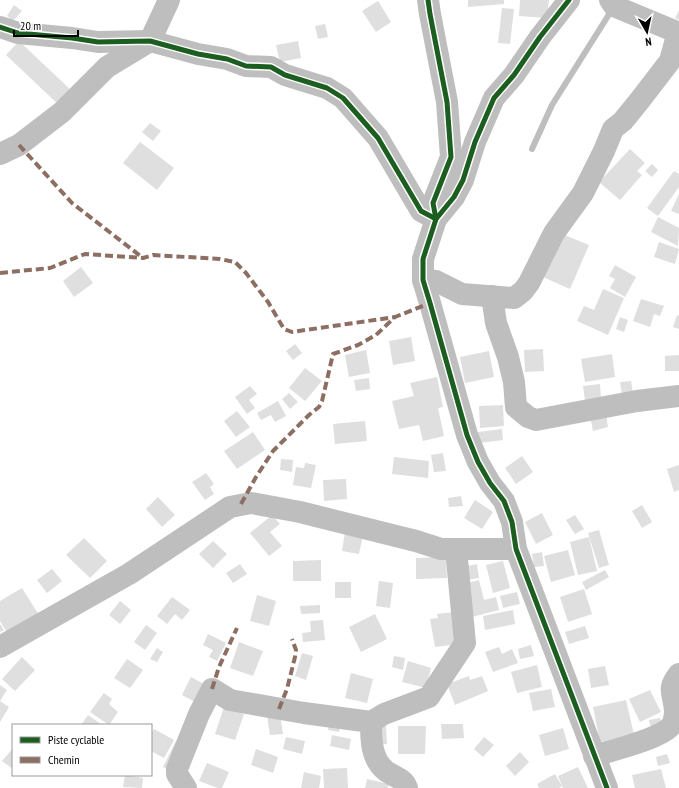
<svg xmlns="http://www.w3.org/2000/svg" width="679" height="788" font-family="'PT Sans Narrow',sans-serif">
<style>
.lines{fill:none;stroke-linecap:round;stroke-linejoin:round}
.stream{stroke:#bebebe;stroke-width:6}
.building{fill:#dfdfdf}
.minor{stroke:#bebebe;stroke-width:22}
.quiet{stroke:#8d6e63;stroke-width:4;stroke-dasharray:8 4;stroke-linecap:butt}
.cycleway-casing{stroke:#fff;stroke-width:8}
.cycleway{stroke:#1b5e20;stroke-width:5}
</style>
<rect width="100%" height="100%" fill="#fff"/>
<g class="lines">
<polyline class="stream" points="532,149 552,105 613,8"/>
</g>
<g class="building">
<polygon points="468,0 504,0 504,4 468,7"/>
<polygon points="520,0 549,0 547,18 519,16"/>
<polygon points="378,1 391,22 376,32 362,11"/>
<polygon points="14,5 22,11 13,21 7,16"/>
<polygon points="502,8 514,9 510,44 498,43"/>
<polygon points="679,10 679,20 675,18"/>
<polygon points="325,24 328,37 318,39 315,26"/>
<polygon points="19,41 74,93 61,107 6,55"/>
<polygon points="298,41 301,58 280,62 276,45"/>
<polygon points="150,123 161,131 153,141 142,132"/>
<polygon points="140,142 174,168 157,190 123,163"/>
<polygon points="630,149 645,163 637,171 642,175 620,200 599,182"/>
<polygon points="652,164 658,170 652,177 645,171"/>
<polygon points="674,171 679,174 679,187 658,216 647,208"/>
<polygon points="679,194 679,214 671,211"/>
<polygon points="658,217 679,228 678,246 651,232"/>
<polygon points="562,234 589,245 570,289 543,277"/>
<polygon points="659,242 679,249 675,264 654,257"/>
<polygon points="615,265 636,277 625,297 610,288 615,279 609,276"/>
<polygon points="81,267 93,283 74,297 63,281"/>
<polygon points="603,289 624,298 608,335 577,321 584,306 594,310"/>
<polygon points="641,299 664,306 660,316 654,314 650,327 633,321"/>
<polygon points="677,315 679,316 679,329 673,327"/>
<polygon points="620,317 628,320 624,332 616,329"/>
<polygon points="411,337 415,361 393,365 389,341"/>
<polygon points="295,344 302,353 293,360 286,351"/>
<polygon points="543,349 544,371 525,372 524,350"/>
<polygon points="366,350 370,373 349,377 345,355"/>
<polygon points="489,351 494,377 465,383 460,357"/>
<polygon points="612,354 615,377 585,382 581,359"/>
<polygon points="679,355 679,371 665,371 665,356"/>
<polygon points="305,368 322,381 305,401 289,388"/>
<polygon points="437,377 443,407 438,408 444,436 423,441 419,425 399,429 392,401 414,396 410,383"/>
<polygon points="369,378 370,389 356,391 354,380"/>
<polygon points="631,381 633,393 622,395 620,382"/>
<polygon points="600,384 601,398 585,400 583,386"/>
<polygon points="250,386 257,394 249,400 255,408 247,414 235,397"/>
<polygon points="289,393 298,402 290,409 282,399"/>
<polygon points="278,401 286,416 275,422 271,415 261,420 257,413"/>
<polygon points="503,405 504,426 480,428 479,406"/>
<polygon points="237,411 250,427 236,437 224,421"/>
<polygon points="606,413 608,427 593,431 590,416"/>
<polygon points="365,421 367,441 335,444 333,424"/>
<polygon points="502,429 503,440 479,443 478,432"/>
<polygon points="253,432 265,450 237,469 224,451"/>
<polygon points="443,453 446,471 434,472 431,455"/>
<polygon points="522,456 533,472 516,484 505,468"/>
<polygon points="394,457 429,461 428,478 392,474"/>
<polygon points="281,459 293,460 292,472 280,470"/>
<polygon points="305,463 316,465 311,488 293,485 296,467 304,468"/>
<polygon points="679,465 679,490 674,492 667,469"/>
<polygon points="206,473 214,484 210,487 214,494 205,500 192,482"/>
<polygon points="346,479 347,499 324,501 323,480"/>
<polygon points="461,496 463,506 449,507 448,498"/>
<polygon points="158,497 175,515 162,527 146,509"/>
<polygon points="475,500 493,512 482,529 464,518"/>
<polygon points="642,505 652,522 642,528 632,511"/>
<polygon points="542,513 553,535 536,544 525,522"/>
<polygon points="272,515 280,524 270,532 282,546 269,556 250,533"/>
<polygon points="575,515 584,529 575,534 566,520"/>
<polygon points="599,530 609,565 599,568 588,533"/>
<polygon points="345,532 363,535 359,554 342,551"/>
<polygon points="589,537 597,571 578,575 570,542"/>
<polygon points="84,538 107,561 90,578 66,555"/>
<polygon points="213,541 227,554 213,568 199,554"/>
<polygon points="568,550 575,575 551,582 544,556"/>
<polygon points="542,552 544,566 534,567 532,554"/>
<polygon points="446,557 447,578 416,579 416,558"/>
<polygon points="321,560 321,581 293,581 293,561"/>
<polygon points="503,561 510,588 493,593 486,565"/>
<polygon points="240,564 247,574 233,583 226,573"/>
<polygon points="477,564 479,578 466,580 463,567"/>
<polygon points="52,569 62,581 47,593 37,580"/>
<polygon points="605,570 609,577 586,590 582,582"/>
<polygon points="479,580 484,600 496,597 499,610 472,617 464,584"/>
<polygon points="379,581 393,583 390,608 376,606"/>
<rect x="335" y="582" width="16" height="16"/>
<polygon points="22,588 39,615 8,634 0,621 0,601"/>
<polygon points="584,589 592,614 568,622 560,597"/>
<polygon points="517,592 520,604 503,608 500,596"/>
<polygon points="257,595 276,601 269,626 250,621"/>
<polygon points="172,597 190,610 182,620 175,614 167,624 157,616"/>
<polygon points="120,601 131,610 120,624 109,615"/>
<polygon points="320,605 320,613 301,614 300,606"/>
<polygon points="513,610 515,624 485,630 483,616"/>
<polygon points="454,612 459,644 435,647 430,619 438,618 437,614"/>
<polygon points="375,614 387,639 361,652 349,627"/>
<polygon points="323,620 325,640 303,642 302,633 311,632 310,621"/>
<polygon points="0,624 4,630 0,632"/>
<polygon points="146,625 157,633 145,650 134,642"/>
<polygon points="585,626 589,638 569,644 565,632"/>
<polygon points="208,634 226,643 217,661 209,657 213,650 203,645"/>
<polygon points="239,642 263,651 253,676 230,668"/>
<polygon points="531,645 534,656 520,659 518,649"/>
<polygon points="499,647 502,654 512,649 518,663 493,672 485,652"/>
<polygon points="157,648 163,652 157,662 150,659"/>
<polygon points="302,653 313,656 306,680 295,676"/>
<polygon points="394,656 405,658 403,670 392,667"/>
<polygon points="22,657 35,670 15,691 2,679"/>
<polygon points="127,659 143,670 130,688 114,678"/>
<polygon points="408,661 431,668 426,688 402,682"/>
<polygon points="537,665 542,687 517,693 511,672"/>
<polygon points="605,666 609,685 591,688 588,669"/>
<polygon points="351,673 373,679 367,703 345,698"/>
<polygon points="469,676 470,680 482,676 488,691 455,705 447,684"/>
<polygon points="191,677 206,685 197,703 182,695"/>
<polygon points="0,685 7,690 0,701"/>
<polygon points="551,689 555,707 533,711 529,693"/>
<polygon points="650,690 661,712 640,722 629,699"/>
<polygon points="104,693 112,699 109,704 118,712 109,725 90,712"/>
<polygon points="626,700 634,735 600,742 593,707"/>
<polygon points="0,701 9,707 0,722"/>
<polygon points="224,707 244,714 235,740 215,734"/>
<polygon points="280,714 283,734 270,735 267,716"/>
<polygon points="88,715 102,725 81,725"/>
<polygon points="660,718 663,731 652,734 649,720"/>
<polygon points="329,719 341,721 339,732 328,730"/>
<polygon points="441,724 463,724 464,738 442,739"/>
<polygon points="386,725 387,744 374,745 373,726"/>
<polygon points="398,726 426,726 425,754 398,754"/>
<polygon points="563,728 569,749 545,756 539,735"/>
<polygon points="154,729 174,740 164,758 151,751 151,734"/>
<polygon points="332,735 351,739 349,750 330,746"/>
<polygon points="286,737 305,741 302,754 283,749"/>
<polygon points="484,737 494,745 483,757 474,749"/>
<polygon points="176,741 185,745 172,771 163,767"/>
<polygon points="13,748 13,769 2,761"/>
<polygon points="256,749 278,757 273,773 251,765"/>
<polygon points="520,752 529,762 515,776 506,766"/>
<polygon points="667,754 670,763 658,766 656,757"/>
<polygon points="207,763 229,772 222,788 218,788 199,781"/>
<polygon points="578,767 588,788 563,788 558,776"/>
<polygon points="347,768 348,788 324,788 323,769"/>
<polygon points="661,769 666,788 635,788 632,775"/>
<polygon points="304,772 321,776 319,788 301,788"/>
<polygon points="555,774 562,786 559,788 539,788 537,784"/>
<polygon points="125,775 143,778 142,788 123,787"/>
<polygon points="367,779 389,784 388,788 365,788"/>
</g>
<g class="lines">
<g class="minor">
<polyline points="428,0 430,14 447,102 451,157 433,203 436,219 423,259 423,280 430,303 467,435 478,462 490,483 504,501 512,522 516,549 607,788"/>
<polyline points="610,0 614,6 679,33"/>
<polyline points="0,27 18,33 72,38 98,42 150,41 198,54 227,59 246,66 271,67 285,75 327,88 343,98 378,138 421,211 436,219 454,197 463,180 475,142 494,98 514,75 540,37 569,0"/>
<polyline points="0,154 19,145 62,112 107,67 150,41 169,0"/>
<polyline points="423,280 436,281 462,294 514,298 523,291 529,283 554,233 583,193 604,151 613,129 623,121 640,100 670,61 678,32"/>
<polyline points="492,296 496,323 508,357 514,382 516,407 528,417 536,420 637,401 679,396"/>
<polyline points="0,647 129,574 230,507 251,503 300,512 416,541 441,549 516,549"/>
<path d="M371,722C371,740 371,759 386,771C394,777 404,778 407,788"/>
<path d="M594,756C613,750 660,739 671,726C674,723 675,715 675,711C674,693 666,690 679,674"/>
<polyline points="186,788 177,774 177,769 199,714 212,689 230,700 304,713 371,722 384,714 429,697 465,643 456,549"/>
</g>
<g class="quiet">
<polyline points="19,145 72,203 143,258"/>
<polyline points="0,273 50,268 85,254 143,258 153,255 220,259 235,262 246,273 268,302 284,329 292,332 395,317"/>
<polyline points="241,504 256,477 273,451 309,415 319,407 322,401 333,354 358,345 376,335 395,317 430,303"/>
<polyline points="212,689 219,667 237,628"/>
<polyline points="279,709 287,689 295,657 296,650 292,639"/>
</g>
<defs>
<g id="cycleway">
<polyline points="428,0 430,14 447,102 451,157 433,203 436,219 423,259 423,280 430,303 467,435 478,462 490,483 504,501 512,522 516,549 607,788"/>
<polyline points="0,27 18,33 72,38 98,42 150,41 198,54 227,59 246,66 271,67 285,75 327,88 343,98 378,138 421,211 436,219 454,197 463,180 475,142 494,98 514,75 540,37 569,0"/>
</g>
</defs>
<use href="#cycleway" class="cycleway-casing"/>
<use href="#cycleway" class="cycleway"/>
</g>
<rect x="12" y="724" width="140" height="52" fill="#ffffff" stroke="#999999"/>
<rect x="20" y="737" width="20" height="6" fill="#1b5e20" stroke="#999999"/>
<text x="48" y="744" font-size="12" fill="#000000">Piste cyclable</text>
<rect x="20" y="757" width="20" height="6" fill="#8d6e63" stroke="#999999"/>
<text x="48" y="764" font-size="12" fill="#000000">Chemin</text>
<g transform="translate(647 32) rotate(171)" stroke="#ffffff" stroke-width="3" paint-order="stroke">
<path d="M0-3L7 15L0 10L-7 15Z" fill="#000000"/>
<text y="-6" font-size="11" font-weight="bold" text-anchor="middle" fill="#000000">N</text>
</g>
<path d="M14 30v6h64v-6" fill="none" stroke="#000000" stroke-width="2"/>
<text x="20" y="30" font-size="12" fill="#000000" stroke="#ffffff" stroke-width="3" paint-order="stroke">20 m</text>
</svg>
